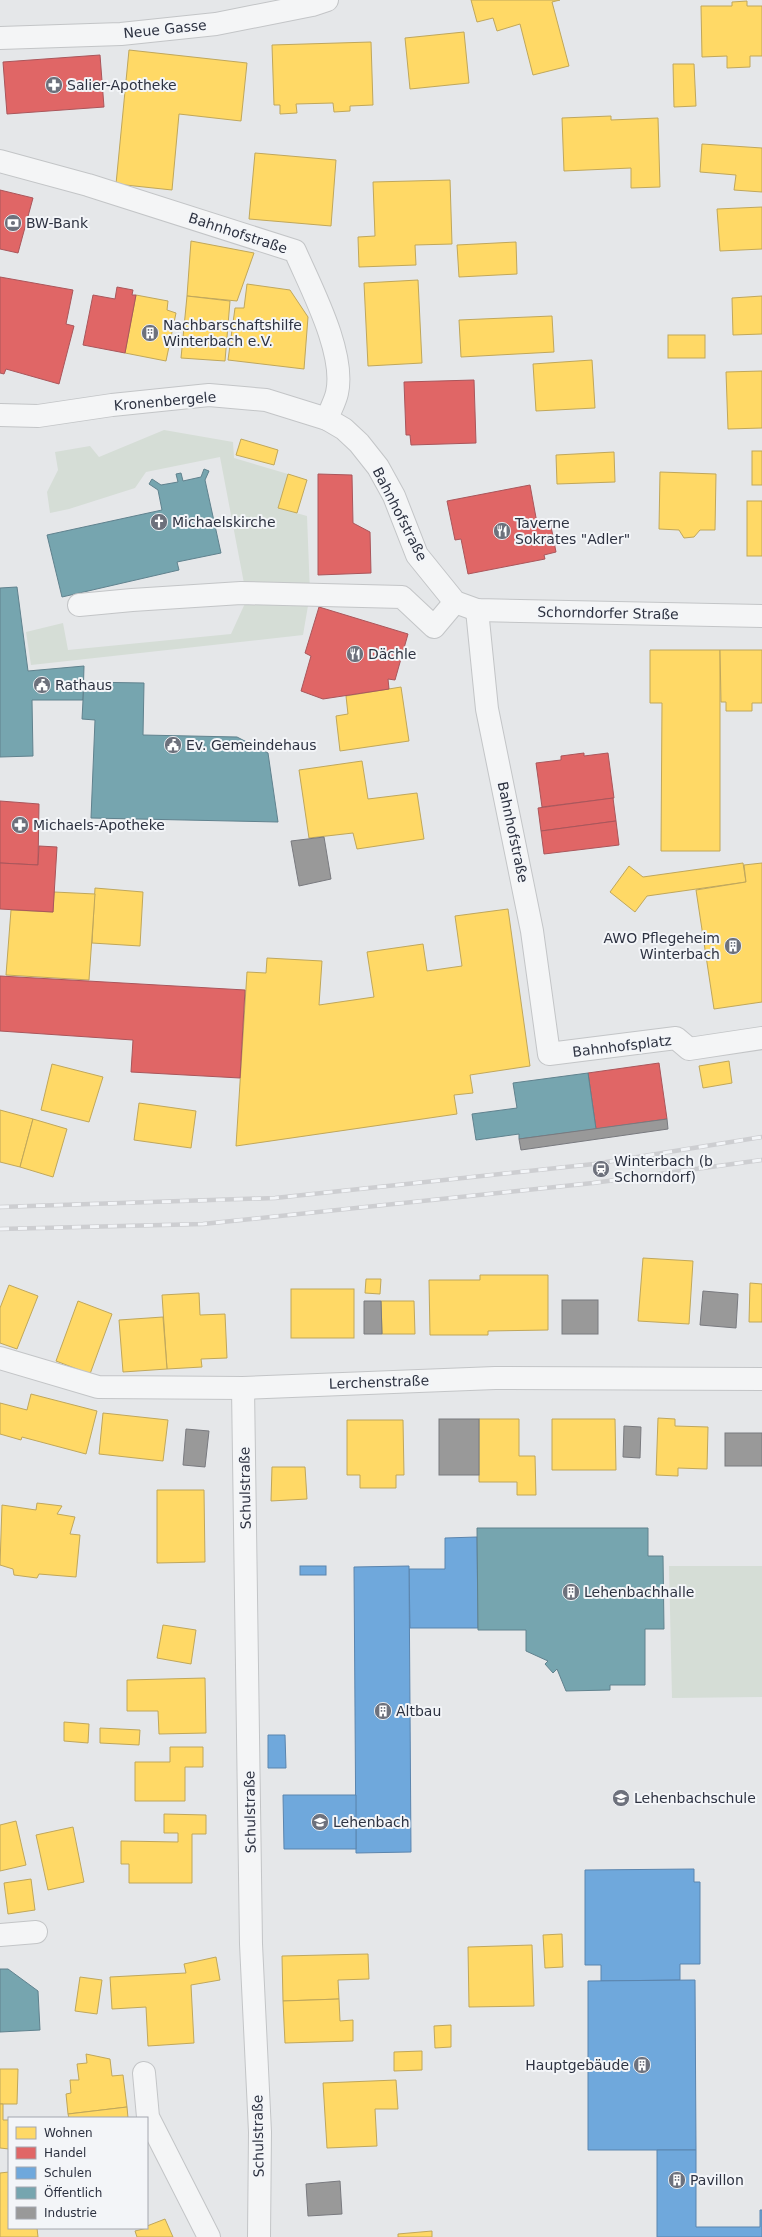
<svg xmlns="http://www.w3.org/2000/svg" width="762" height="2237" font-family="'DejaVu Sans',sans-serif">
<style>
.green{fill:#d5ddd6}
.homes{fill:#ffd966;stroke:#c0a75b}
.shops{fill:#e06666;stroke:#aa565b}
.schools{fill:#6fa8dc;stroke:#5b85ae}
.public{fill:#76a5af;stroke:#60828e}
.industry{fill:#999;stroke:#797a7f}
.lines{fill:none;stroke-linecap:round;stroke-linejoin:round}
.pedestrian-casing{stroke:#c3c5c7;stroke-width:24}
.minor-casing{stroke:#c3c5c7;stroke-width:24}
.tertiary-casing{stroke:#c3c5c7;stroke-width:24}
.pedestrian{stroke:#f4f5f6;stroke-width:22}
.minor{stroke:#f4f5f6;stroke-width:22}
.tertiary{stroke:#f4f5f6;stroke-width:22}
.rail-casing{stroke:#cdced1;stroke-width:4.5}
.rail{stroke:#f3f5f8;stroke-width:3;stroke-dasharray:9;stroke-linecap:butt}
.labels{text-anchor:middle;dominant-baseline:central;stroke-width:4;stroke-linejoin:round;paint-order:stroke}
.street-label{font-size:14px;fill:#2d3241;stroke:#f3f5f8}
.poi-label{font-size:14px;fill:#2d3241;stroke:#f3f5f8;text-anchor:start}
</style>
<rect width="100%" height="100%" fill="#e5e7e9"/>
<g class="green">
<polygon points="164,430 233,442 234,458 288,474 278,508 307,516 310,594 303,635 31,665 26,632 63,623 68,650 231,634 247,599 220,457 146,472 135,488 69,509 50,513 47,492 58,470 55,452 90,446 99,457"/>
<polygon points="669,1566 762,1566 762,1697 672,1698"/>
</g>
<g class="homes">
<polygon points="471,0 560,0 552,2 569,66 533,75 520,24 497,31 493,18 477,22"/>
<polygon points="747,1 747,6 762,6 762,56 750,56 750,67 727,68 727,56 702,57 701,6 732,6 732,2"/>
<polygon points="464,32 469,83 410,89 405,38"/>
<polygon points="371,42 373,105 350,106 350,111 334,112 333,103 296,104 297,113 280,114 280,105 274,105 272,45"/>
<polygon points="129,50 247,63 241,121 179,114 172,190 116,184"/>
<polygon points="673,64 694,64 696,106 674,107"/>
<polygon points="611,116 611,120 658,118 660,187 631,188 631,168 564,171 562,118"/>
<polygon points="702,144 762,148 762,192 734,190 736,175 700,172"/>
<polygon points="255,153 336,160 331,226 249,219"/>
<polygon points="450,180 452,244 415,245 416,265 359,267 358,237 375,236 373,182"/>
<polygon points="762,207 762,249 720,251 717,209"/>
<polygon points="191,241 254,253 237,301 187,296"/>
<polygon points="516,242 517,274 459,277 457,245"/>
<polygon points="418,280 422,363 368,366 364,283"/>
<polygon points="247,284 290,290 308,317 304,369 228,360 235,308 244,308"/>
<polygon points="136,295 168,301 167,310 176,313 166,361 125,353"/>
<polygon points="187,296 230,301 225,361 181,358"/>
<polygon points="762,296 762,334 733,335 732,298"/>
<polygon points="552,316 554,352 461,357 459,320"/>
<rect x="668" y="335" width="37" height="23"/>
<polygon points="592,360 595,408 536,411 533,364"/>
<polygon points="762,371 762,428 728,429 726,372"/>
<polygon points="241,439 278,450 274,465 236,455"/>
<rect x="752" y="451" width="10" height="34"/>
<polygon points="614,452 615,482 557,484 556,455"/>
<polygon points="660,472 716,474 715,530 700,530 694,537 684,538 679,530 659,529"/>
<polygon points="288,474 307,480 297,513 278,508"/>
<rect x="747" y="501" width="15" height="55"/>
<polygon points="650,650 720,650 720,851 661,851 662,703 650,703"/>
<polygon points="720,650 762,650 762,703 752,703 752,711 726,711 726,702 721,702"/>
<polygon points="401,687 409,741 340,751 336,716 348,714 346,696"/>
<polygon points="362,761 368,799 417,793 424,839 357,849 353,833 309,838 299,770"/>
<polygon points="743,863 746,882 647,896 635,912 610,892 629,866 643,877"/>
<polygon points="762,863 762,1002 714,1009 696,890 746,882 744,865"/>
<polygon points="95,888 143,892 140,946 92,943"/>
<polygon points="54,892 95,894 89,980 6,975 11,910 53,912"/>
<polygon points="508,909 530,1066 470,1075 473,1093 454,1095 457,1114 236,1146 247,972 266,973 267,958 322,961 319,1005 374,997 367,952 423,944 427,971 462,966 455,916"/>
<polygon points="729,1061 732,1083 703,1088 699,1066"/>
<polygon points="52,1064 103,1077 89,1122 41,1110"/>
<polygon points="139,1103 196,1111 191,1148 134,1140"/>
<polygon points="0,1110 33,1119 20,1167 0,1162"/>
<polygon points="33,1119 67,1129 53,1177 20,1167"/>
<polygon points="643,1258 693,1261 689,1324 638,1321"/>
<polygon points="480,1275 548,1275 548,1330 488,1331 488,1335 430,1335 429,1280 480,1280"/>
<polygon points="366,1279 381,1279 380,1294 365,1293"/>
<polygon points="750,1283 762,1284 762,1322 749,1322"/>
<polygon points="9,1285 38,1296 17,1349 0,1343 0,1308"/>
<rect x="291" y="1289" width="63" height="49"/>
<polygon points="199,1293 200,1315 225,1314 227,1358 201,1359 202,1367 167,1369 162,1295"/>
<polygon points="78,1301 112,1314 90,1374 56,1361"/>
<polygon points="381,1301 414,1301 415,1334 382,1334"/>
<polygon points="163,1317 167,1369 123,1372 119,1320"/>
<polygon points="31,1394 97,1411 86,1454 22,1437 21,1440 0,1434 0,1403 27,1410"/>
<polygon points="103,1413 168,1420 163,1461 99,1454"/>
<polygon points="658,1418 675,1419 675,1426 708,1427 707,1469 678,1468 678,1476 656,1475"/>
<polygon points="479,1419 519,1419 519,1456 535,1456 536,1495 517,1495 517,1482 479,1482"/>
<polygon points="552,1419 615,1419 616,1470 552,1470"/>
<polygon points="347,1420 403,1420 404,1475 396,1475 396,1488 360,1488 360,1475 347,1475"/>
<polygon points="272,1467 305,1467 307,1499 271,1501"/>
<polygon points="157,1490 204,1490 205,1562 157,1563"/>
<polygon points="37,1503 62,1506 57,1514 75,1517 70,1534 80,1535 76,1577 39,1574 37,1578 14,1575 13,1569 0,1565 2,1505 36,1510"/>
<polygon points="163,1625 196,1630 191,1664 157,1658"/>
<polygon points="205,1678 206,1733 159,1734 158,1711 127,1711 127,1680"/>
<polygon points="64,1722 89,1724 88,1743 64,1741"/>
<polygon points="100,1728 140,1730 139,1745 100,1743"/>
<polygon points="170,1747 203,1747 203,1767 185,1767 185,1801 135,1801 135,1762 170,1762"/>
<polygon points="164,1814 206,1815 206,1834 192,1834 192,1883 129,1883 129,1864 121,1864 121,1841 178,1842 178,1833 164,1833"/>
<polygon points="16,1821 26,1865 0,1871 0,1825"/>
<polygon points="73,1827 84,1882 48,1890 36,1835"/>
<polygon points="31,1879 35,1910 8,1914 4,1883"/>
<polygon points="562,1934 563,1967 545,1968 543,1935"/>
<polygon points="532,1945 534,2006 469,2007 468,1947"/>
<polygon points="368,1954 369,1979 338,1980 339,1999 283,2001 282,1956"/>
<polygon points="216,1957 220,1980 191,1985 194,2043 148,2046 146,2007 112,2009 110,1977 186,1973 184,1964"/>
<polygon points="80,1977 102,1980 97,2014 75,2011"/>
<polygon points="339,1999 340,2021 353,2020 353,2041 285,2043 283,2001"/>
<polygon points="451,2025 451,2047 435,2048 434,2026"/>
<polygon points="422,2051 422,2070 394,2071 394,2052"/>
<polygon points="86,2054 110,2059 112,2076 123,2075 127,2107 68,2114 66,2094 71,2093 70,2080 79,2080 77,2064 87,2063"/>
<polygon points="0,2069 18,2069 17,2104 0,2104"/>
<polygon points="396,2080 398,2109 375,2109 377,2146 327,2148 323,2083"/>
<polygon points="0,2104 3,2104 3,2120 9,2120 9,2149 0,2148"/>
<polygon points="127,2107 128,2118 69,2118 68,2114"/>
<polygon points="9,2172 9,2228 37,2228 38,2237 0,2237 0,2173"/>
<polygon points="165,2219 173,2237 137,2237 135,2231 147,2228 147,2226"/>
<polygon points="432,2231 432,2237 398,2237 398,2234"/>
</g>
<g class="shops">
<polygon points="100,55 104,107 7,114 3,62"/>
<polygon points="0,190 33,198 18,253 0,249"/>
<polygon points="0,277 73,290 66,324 74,326 59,384 6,369 4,374 0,373"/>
<polygon points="117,287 133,290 132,295 136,295 125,353 83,345 93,295 115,299"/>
<polygon points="474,380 476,443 411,445 410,435 406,435 404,382"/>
<polygon points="318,474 352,475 353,523 370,532 371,573 318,575"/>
<polygon points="530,485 537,523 550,521 556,552 544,555 545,559 468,574 461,539 455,540 447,501"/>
<polygon points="319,607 408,634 395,680 388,679 389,689 323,699 301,691 311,656 305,653"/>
<polygon points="584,753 584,756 608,753 614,798 542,807 536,763 561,760 561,756"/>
<polygon points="613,798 616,821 541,831 538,808"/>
<polygon points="0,801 39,804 38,865 0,863"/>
<polygon points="616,821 619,845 544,854 541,831"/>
<polygon points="39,846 57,847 53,912 0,909 0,863 38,865"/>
<polygon points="0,976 245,990 240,1078 131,1072 133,1040 0,1031"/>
<polygon points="659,1063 667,1119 596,1129 588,1073"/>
</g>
<g class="schools">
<polygon points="477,1537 478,1628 410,1628 409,1569 445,1569 445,1538"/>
<rect x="300" y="1566" width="26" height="9"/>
<polygon points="409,1566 411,1852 356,1853 354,1567"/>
<polygon points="268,1735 285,1735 286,1768 268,1768"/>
<polygon points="283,1795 356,1795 356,1849 284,1849"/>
<polygon points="694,1869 694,1882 700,1882 700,1964 680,1964 680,1980 601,1981 601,1965 585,1965 585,1870"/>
<polygon points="695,1980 696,2150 588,2150 588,1981"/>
<polygon points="657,2150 696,2150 696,2227 760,2227 760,2210 762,2210 762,2237 657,2237"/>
</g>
<g class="public">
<polygon points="204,469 209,471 205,480 221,553 177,562 179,570 62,597 47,535 162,510 158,490 149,484 152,479 161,485 178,482 176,474 181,473 183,481 201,477"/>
<polygon points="17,587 28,671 84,666 83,700 32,700 33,756 0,757 0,588"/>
<polygon points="84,682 144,683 143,735 237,737 268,753 278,822 91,818 95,720 82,719"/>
<polygon points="588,1073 596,1129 519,1139 519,1134 476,1140 472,1114 517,1108 513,1083"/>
<polygon points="477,1528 648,1528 648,1556 663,1556 664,1629 645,1629 645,1685 610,1685 610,1690 566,1691 557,1669 553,1673 545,1664 548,1661 526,1651 526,1630 478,1630"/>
<polygon points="0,1969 8,1969 38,1991 40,2030 0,2032"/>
</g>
<g class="industry">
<polygon points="324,837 331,879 299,886 291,841"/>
<polygon points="667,1119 668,1129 521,1150 519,1139"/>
<polygon points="703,1291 738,1294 736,1328 700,1325"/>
<rect x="562" y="1300" width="36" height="34"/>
<polygon points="364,1301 381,1301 382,1334 364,1334"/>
<rect x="439" y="1419" width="40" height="56"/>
<polygon points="624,1426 641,1427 640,1458 623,1457"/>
<polygon points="186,1429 209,1431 205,1467 183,1465"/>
<rect x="725" y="1433" width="37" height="33"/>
<polygon points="340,2181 342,2214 308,2216 306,2184"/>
</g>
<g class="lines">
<defs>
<polyline id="pedestrian" points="79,605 132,600 241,593 402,597 434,627 455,602"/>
<g id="minor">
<polyline points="0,38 121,34 216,24 312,5 327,0"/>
<path d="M0,161L88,185L295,251C311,288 346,353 337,393C335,402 330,410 327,419"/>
<polyline points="477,610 487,709 532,931 549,1054 676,1038 689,1049 762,1038"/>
<polyline points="0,1358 98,1387 243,1388 495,1378 762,1379"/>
<polyline points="243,1388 251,1944 260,2132 259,2237"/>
<polyline points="0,1935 36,1932"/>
<polyline points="144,2073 148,2117 209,2237"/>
</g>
<polyline id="tertiary" points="0,415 38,416 112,405 209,395 266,400 327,419 344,429 359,443 378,467 394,496 417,555 455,602 477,610 762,616"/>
</defs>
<use href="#pedestrian" class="pedestrian-casing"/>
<use href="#minor" class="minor-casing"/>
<use href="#tertiary" class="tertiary-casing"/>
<use href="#pedestrian" class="pedestrian"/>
<use href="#minor" class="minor"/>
<use href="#tertiary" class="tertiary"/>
<defs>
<g id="rail">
<polyline points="0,1207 275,1198 594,1164 762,1137"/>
<polyline points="0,1229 203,1224 593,1183 762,1160"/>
</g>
</defs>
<use href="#rail" class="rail-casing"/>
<use href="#rail" class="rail"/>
</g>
<defs>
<symbol id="pharmacy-disc" viewBox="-11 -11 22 22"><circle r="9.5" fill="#6d717c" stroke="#f3f5f8"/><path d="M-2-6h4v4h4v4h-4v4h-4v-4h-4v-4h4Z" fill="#fff"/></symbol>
<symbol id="bank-disc" viewBox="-11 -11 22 22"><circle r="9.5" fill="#6d717c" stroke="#f3f5f8"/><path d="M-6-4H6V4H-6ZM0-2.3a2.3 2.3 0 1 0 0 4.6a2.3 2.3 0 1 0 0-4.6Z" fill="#fff"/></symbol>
<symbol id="building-disc" viewBox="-11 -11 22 22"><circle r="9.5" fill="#6d717c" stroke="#f3f5f8"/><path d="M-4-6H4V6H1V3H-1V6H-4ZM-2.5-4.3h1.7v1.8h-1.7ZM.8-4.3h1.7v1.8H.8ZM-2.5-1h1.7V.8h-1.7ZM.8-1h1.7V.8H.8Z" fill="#fff"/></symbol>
<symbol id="church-disc" viewBox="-11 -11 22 22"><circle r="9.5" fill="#6d717c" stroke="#f3f5f8"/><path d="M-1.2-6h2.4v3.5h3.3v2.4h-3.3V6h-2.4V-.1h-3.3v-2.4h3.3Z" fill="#fff"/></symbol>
<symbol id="restaurant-disc" viewBox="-11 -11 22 22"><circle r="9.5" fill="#6d717c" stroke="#f3f5f8"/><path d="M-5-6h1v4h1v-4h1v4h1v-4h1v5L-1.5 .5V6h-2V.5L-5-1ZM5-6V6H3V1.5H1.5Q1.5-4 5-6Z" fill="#fff"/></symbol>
<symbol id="civic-disc" viewBox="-11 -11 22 22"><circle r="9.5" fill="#6d717c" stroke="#f3f5f8"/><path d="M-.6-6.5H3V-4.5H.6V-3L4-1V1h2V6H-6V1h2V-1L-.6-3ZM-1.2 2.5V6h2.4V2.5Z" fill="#fff"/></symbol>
<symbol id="station-disc" viewBox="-11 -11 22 22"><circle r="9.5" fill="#6d717c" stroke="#f3f5f8"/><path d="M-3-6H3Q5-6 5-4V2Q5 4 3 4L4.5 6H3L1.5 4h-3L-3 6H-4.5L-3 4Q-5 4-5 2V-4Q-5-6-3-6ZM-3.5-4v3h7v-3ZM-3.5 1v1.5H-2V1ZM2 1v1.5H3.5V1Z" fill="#fff"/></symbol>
<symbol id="school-disc" viewBox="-11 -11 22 22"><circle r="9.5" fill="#6d717c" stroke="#f3f5f8"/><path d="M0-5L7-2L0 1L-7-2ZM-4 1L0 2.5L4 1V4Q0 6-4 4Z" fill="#fff"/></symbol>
</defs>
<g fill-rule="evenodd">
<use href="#pharmacy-disc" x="44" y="75" width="20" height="20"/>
<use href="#bank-disc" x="3" y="213" width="20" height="20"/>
<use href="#building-disc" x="140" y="323" width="20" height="20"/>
<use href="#church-disc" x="149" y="512" width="20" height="20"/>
<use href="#restaurant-disc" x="492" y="521" width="20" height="20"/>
<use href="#restaurant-disc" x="345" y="644" width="20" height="20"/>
<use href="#civic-disc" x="32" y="675" width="20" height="20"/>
<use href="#civic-disc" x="163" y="735" width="20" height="20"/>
<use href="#pharmacy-disc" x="10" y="815" width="20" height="20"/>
<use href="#building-disc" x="723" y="936" width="20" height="20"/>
<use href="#station-disc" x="591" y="1159" width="20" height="20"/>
<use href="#building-disc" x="561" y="1582" width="20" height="20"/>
<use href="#building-disc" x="373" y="1701" width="20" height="20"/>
<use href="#school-disc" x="611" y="1788" width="20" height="20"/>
<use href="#school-disc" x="310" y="1812" width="20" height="20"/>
<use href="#building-disc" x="632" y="2055" width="20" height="20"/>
<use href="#building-disc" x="667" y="2170" width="20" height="20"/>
</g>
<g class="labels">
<g class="street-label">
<text transform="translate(165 29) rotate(-6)">Neue Gasse</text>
<text transform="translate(238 233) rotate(18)">Bahnhofstraße</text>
<text transform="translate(165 401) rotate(-5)">Kronenbergele</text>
<text transform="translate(400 514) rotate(63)">Bahnhofstraße</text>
<text transform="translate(608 613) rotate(1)">Schorndorfer Straße</text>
<text transform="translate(513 832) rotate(78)">Bahnhofstraße</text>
<text transform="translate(622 1046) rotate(-7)">Bahnhofsplatz</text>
<text transform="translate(379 1382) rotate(-2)">Lerchenstraße</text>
<text transform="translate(245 1488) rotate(-91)">Schulstraße</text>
<text transform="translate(250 1812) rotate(-91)">Schulstraße</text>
<text transform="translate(258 2136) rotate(-91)">Schulstraße</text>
</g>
<g class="poi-label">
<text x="67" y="85">Salier-Apotheke</text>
<text x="26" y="223">BW-Bank</text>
<text x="163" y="325">Nachbarschaftshilfe<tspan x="163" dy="16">Winterbach e.V.</tspan></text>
<text x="172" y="522">Michaelskirche</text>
<text x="515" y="523">Taverne<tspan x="515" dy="16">Sokrates "Adler"</tspan></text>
<text x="368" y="654">Dächle</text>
<text x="55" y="685">Rathaus</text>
<text x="186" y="745">Ev. Gemeindehaus</text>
<text x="33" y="825">Michaels-Apotheke</text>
<text x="720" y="938" text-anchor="end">AWO Pflegeheim<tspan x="720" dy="16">Winterbach</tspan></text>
<text x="614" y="1161">Winterbach (b<tspan x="614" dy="16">Schorndorf)</tspan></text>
<text x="584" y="1592">Lehenbachhalle</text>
<text x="396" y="1711">Altbau</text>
<text x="634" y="1798">Lehenbachschule</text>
<text x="333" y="1822">Lehenbach</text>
<text x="629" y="2065" text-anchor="end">Hauptgebäude</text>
<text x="690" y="2180">Pavillon</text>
</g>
</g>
<rect x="8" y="2117" width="140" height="112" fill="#f3f5f8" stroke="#a4a7af"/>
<rect x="16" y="2127" width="20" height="12" fill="#ffd966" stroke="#a4a7af"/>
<text x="44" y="2137" font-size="12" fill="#2d3241">Wohnen</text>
<rect x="16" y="2147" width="20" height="12" fill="#e06666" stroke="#a4a7af"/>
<text x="44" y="2157" font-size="12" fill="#2d3241">Handel</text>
<rect x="16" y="2167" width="20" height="12" fill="#6fa8dc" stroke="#a4a7af"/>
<text x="44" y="2177" font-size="12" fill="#2d3241">Schulen</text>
<rect x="16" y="2187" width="20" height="12" fill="#76a5af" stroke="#a4a7af"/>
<text x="44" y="2197" font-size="12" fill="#2d3241">Öffentlich</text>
<rect x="16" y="2207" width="20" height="12" fill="#999999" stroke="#a4a7af"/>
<text x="44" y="2217" font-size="12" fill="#2d3241">Industrie</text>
</svg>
